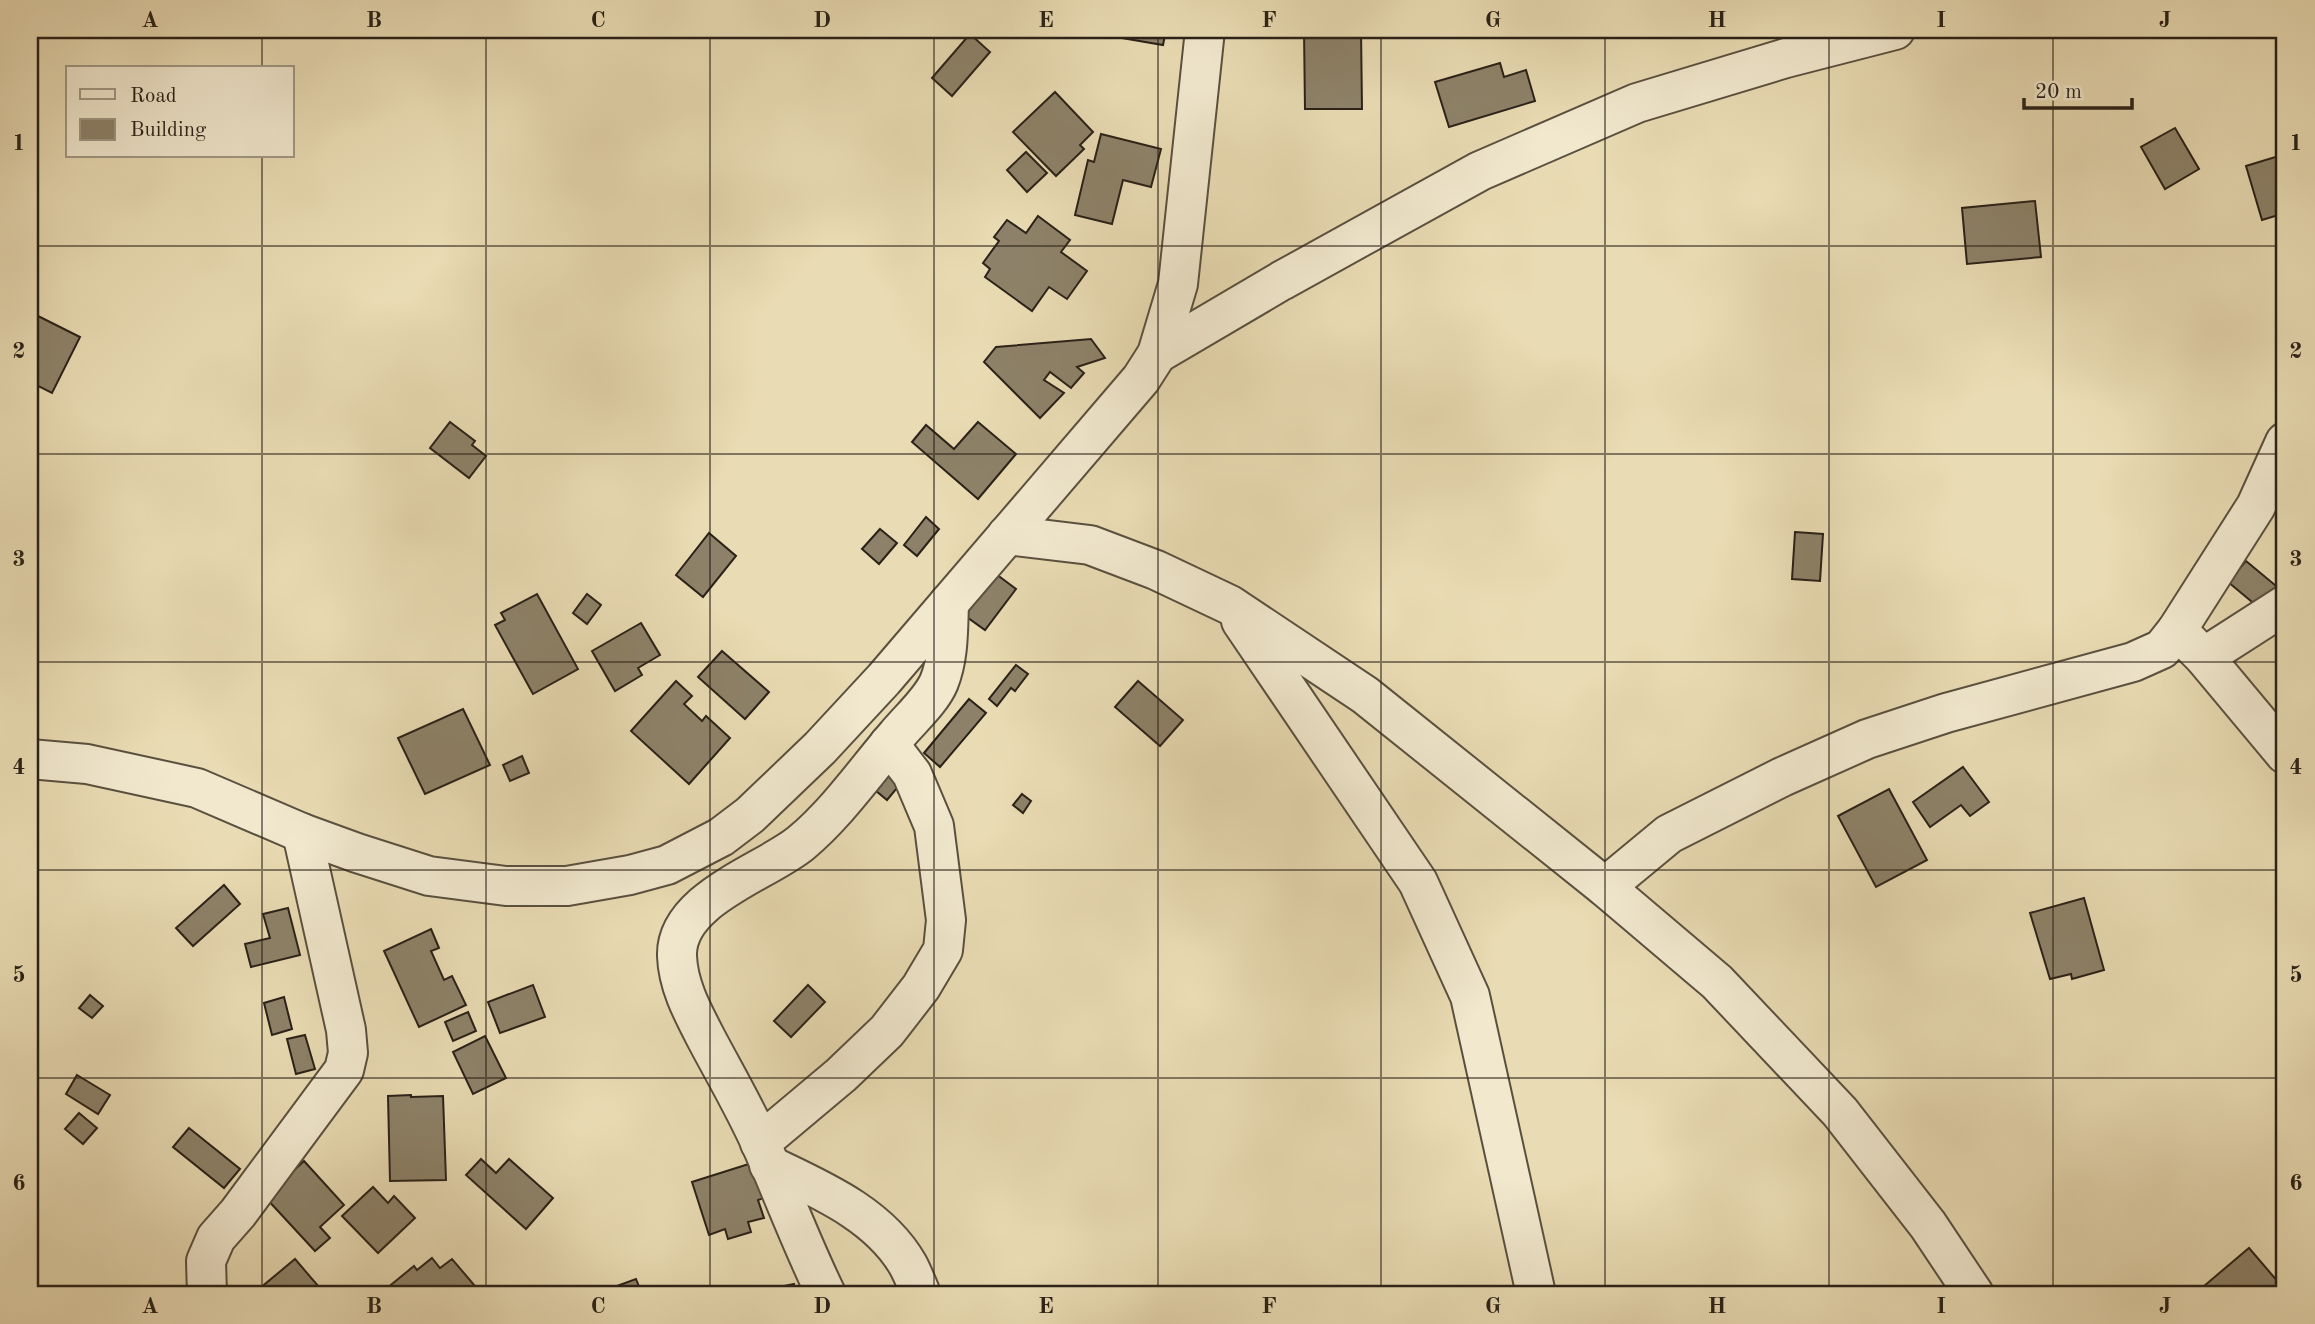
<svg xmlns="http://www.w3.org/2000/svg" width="2315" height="1324" font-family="'Old Standard TT',serif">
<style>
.building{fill:#8d8269;stroke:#2a2118;stroke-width:2}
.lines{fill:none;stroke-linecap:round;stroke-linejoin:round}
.minor-casing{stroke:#5a503f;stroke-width:42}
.tertiary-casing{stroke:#5a503f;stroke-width:42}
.minor{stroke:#f1e8ce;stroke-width:38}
.tertiary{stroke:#f1e8ce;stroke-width:38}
.grid{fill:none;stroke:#2a2118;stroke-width:2;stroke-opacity:0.55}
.neatline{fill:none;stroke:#2a2118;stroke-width:2.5}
.grid-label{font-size:23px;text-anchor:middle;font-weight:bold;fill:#2a2118}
</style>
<rect width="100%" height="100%" fill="#e9dbb3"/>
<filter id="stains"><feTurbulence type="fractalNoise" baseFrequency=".00286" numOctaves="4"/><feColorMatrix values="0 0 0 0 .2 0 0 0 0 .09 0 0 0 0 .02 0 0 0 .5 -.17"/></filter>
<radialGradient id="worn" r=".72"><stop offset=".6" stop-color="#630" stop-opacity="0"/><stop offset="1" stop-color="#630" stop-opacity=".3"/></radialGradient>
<g class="building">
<polygon points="1105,30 1166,30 1163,45 1104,35"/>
<polygon points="1304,30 1361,30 1362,109 1305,109"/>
<polygon points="970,34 990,52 952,96 932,78"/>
<polygon points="1500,63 1504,77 1526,70 1535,101 1449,127 1435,82"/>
<polygon points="1055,92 1093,132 1080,145 1084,149 1056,176 1013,132"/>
<polygon points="2175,128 2199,169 2165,189 2141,147"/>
<polygon points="1101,134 1161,149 1151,187 1123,180 1112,224 1075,215 1088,160 1094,162"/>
<polygon points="1026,152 1047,173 1027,192 1007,170"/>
<polygon points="2285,154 2285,213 2262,220 2246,166"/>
<polygon points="2035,201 2041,257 1967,264 1962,208"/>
<polygon points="1038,216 1070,240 1061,252 1087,271 1067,299 1049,287 1032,311 985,277 990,269 983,263 999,241 994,237 1007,220 1026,233"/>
<polygon points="34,314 80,337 52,393 30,382 30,323"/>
<polygon points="1091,339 1105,358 1077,367 1084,373 1071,388 1050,372 1044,380 1064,393 1040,418 984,362 996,347"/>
<polygon points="450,422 475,441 472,445 486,456 469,478 430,448"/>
<polygon points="978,422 1016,454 978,499 912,442 926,425 954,449"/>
<polygon points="926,517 939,529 917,556 904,545"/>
<polygon points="880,529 897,543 879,564 862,549"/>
<polygon points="1795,532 1823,534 1820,581 1792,579"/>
<polygon points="709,533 736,556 703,597 676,575"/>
<polygon points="2246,561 2281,590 2263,611 2228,582"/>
<polygon points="996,574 1016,589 985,630 964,615"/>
<polygon points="537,594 578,669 533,694 495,625 505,620 501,613"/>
<polygon points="587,594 601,605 587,624 573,613"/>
<polygon points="641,623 660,655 638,668 642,675 615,691 592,651"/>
<polygon points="722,651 769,692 745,719 698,677"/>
<polygon points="1016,665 1028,674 1015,691 1011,688 997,706 989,699"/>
<polygon points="676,681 692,696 684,704 702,721 706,716 730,738 689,784 631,731"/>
<polygon points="1138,681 1183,720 1160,746 1115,707"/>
<polygon points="969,699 986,713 940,767 924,753"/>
<polygon points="463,709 490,765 425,794 398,738"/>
<polygon points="522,756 529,773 510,781 503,765"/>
<polygon points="1963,767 1989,802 1970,816 1961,805 1930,827 1913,802"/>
<polygon points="890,772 902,782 887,800 875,790"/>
<polygon points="1889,789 1927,860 1876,887 1838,816"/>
<polygon points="1022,794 1031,801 1023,813 1013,805"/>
<polygon points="224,885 240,904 193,946 176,928"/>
<polygon points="2084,898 2104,970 2072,979 2071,974 2050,979 2030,913"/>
<polygon points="288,908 300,955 251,967 245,944 270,938 263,914"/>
<polygon points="431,929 439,948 431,951 444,980 452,976 466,1005 419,1027 384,951"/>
<polygon points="533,985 545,1017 500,1033 488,1002"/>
<polygon points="808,985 825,1002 791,1037 774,1021"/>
<polygon points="90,995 103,1006 92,1018 79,1008"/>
<polygon points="284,997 292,1029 272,1035 264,1003"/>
<polygon points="468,1012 476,1031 453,1041 445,1022"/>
<polygon points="305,1035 315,1069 296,1074 287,1039"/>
<polygon points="485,1036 506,1078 473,1094 453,1052"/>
<polygon points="77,1075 110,1095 98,1114 66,1094"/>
<polygon points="411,1095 411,1097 443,1096 446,1180 390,1181 388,1096"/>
<polygon points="79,1113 97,1128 83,1144 65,1129"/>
<polygon points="189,1128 240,1169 224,1188 173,1147"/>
<polygon points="481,1159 496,1173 509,1159 553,1198 526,1229 466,1175"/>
<polygon points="304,1161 344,1205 320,1227 330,1238 315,1251 265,1197"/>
<polygon points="755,1162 766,1197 758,1200 764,1218 748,1222 751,1232 728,1239 725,1229 709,1235 692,1182"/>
<polygon points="373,1187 388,1203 394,1196 415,1218 378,1253 342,1216"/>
<polygon points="2249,1248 2285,1290 2285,1294 2211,1294 2204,1286"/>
<polygon points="432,1258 440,1268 452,1259 480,1292 476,1294 381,1293 414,1266 417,1270"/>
<polygon points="295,1259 325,1294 253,1294"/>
<polygon points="636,1279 642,1294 595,1294"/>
<polygon points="794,1284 795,1294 775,1294 774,1288"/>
</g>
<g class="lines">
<defs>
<g id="minor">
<polyline points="1157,354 1281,281 1480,171 1637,103 1786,58 1895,30"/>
<polyline points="1007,535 1090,545 1156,570 1230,605 1365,695 1605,887 1717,982 1840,1112 1928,1225 1974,1294"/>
<polyline points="1241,621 1418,882 1470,996 1536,1294"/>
<polyline points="2177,630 2204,657 2285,754"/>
<polyline points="2204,657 2285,605"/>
<polyline points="1605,887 1669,834 1782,777 1867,739 1946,713 2133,662 2162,649 2177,630 2256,506 2285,442"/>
<polyline points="760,1143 841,1075 887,1031 921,987 943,950 946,920 934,826 912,774 889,744"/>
<path d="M769,1165C819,1189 879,1214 908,1265C913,1274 917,1285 921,1294"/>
<polyline points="207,1294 206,1261 216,1238 238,1213 344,1070 348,1053 346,1030 302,833"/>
<path d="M826,1294C802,1245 783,1194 761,1144C745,1108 725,1074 707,1040C693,1013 678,986 677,956C675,899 766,872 801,843C837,813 866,771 896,736C910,719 931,701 939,682C949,657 948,629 949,603"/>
</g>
<polyline id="tertiary" points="30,759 87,764 197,788 302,833 357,853 429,876 506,886 567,886 630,875 667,865 721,837 750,815 820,748 884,679 1141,379 1157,354 1178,284 1205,30"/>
</defs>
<use href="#minor" class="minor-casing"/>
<use href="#tertiary" class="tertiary-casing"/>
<use href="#minor" class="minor"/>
<use href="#tertiary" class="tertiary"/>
</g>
<path class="grid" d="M262,30V68M486,30V1294M710,30V1294M934,30V1294M1158,30V1294M1381,30V1294M1605,30V1294M1829,30V1294M2053,30V1294M262,156V1294M30,246H2285M30,454H2285M30,662H2285M30,870H2285M30,1078H2285"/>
<rect width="2315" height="1324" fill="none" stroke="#e9dbb3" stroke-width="77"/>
<rect x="66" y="66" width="228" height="91" fill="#f1e8ce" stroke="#a19885" stroke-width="2"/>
<rect x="80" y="89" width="35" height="10" fill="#f1e8ce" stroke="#a19885" stroke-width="2"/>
<text x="130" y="102" font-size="21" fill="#2a2118">Road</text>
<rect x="80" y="119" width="35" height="21" fill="#8d8269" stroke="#a19885" stroke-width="2"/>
<text x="130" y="136" font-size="21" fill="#2a2118">Building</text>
<path d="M2024 98v10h108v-10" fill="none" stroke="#2a2118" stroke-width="3.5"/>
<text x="2035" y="98" font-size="21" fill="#2a2118" stroke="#f1e8ce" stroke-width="5" paint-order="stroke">20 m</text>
<rect x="38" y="38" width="2238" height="1248" class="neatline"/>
<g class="grid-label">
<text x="150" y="27">A</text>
<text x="374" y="27">B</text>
<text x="598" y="27">C</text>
<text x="822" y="27">D</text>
<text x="1046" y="27">E</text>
<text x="1269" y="27">F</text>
<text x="1493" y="27">G</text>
<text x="1717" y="27">H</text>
<text x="1941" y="27">I</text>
<text x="2165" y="27">J</text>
<text x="19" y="150">1</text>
<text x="2296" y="150">1</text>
<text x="19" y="358">2</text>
<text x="2296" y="358">2</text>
<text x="19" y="566">3</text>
<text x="2296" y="566">3</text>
<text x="19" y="774">4</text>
<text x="2296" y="774">4</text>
<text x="19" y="982">5</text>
<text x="2296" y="982">5</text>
<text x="19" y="1190">6</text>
<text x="2296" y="1190">6</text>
<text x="150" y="1313">A</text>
<text x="374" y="1313">B</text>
<text x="598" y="1313">C</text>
<text x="822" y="1313">D</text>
<text x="1046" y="1313">E</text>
<text x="1269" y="1313">F</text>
<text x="1493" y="1313">G</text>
<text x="1717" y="1313">H</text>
<text x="1941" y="1313">I</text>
<text x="2165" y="1313">J</text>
</g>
<rect width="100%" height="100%" filter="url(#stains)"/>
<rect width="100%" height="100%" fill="url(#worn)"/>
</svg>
